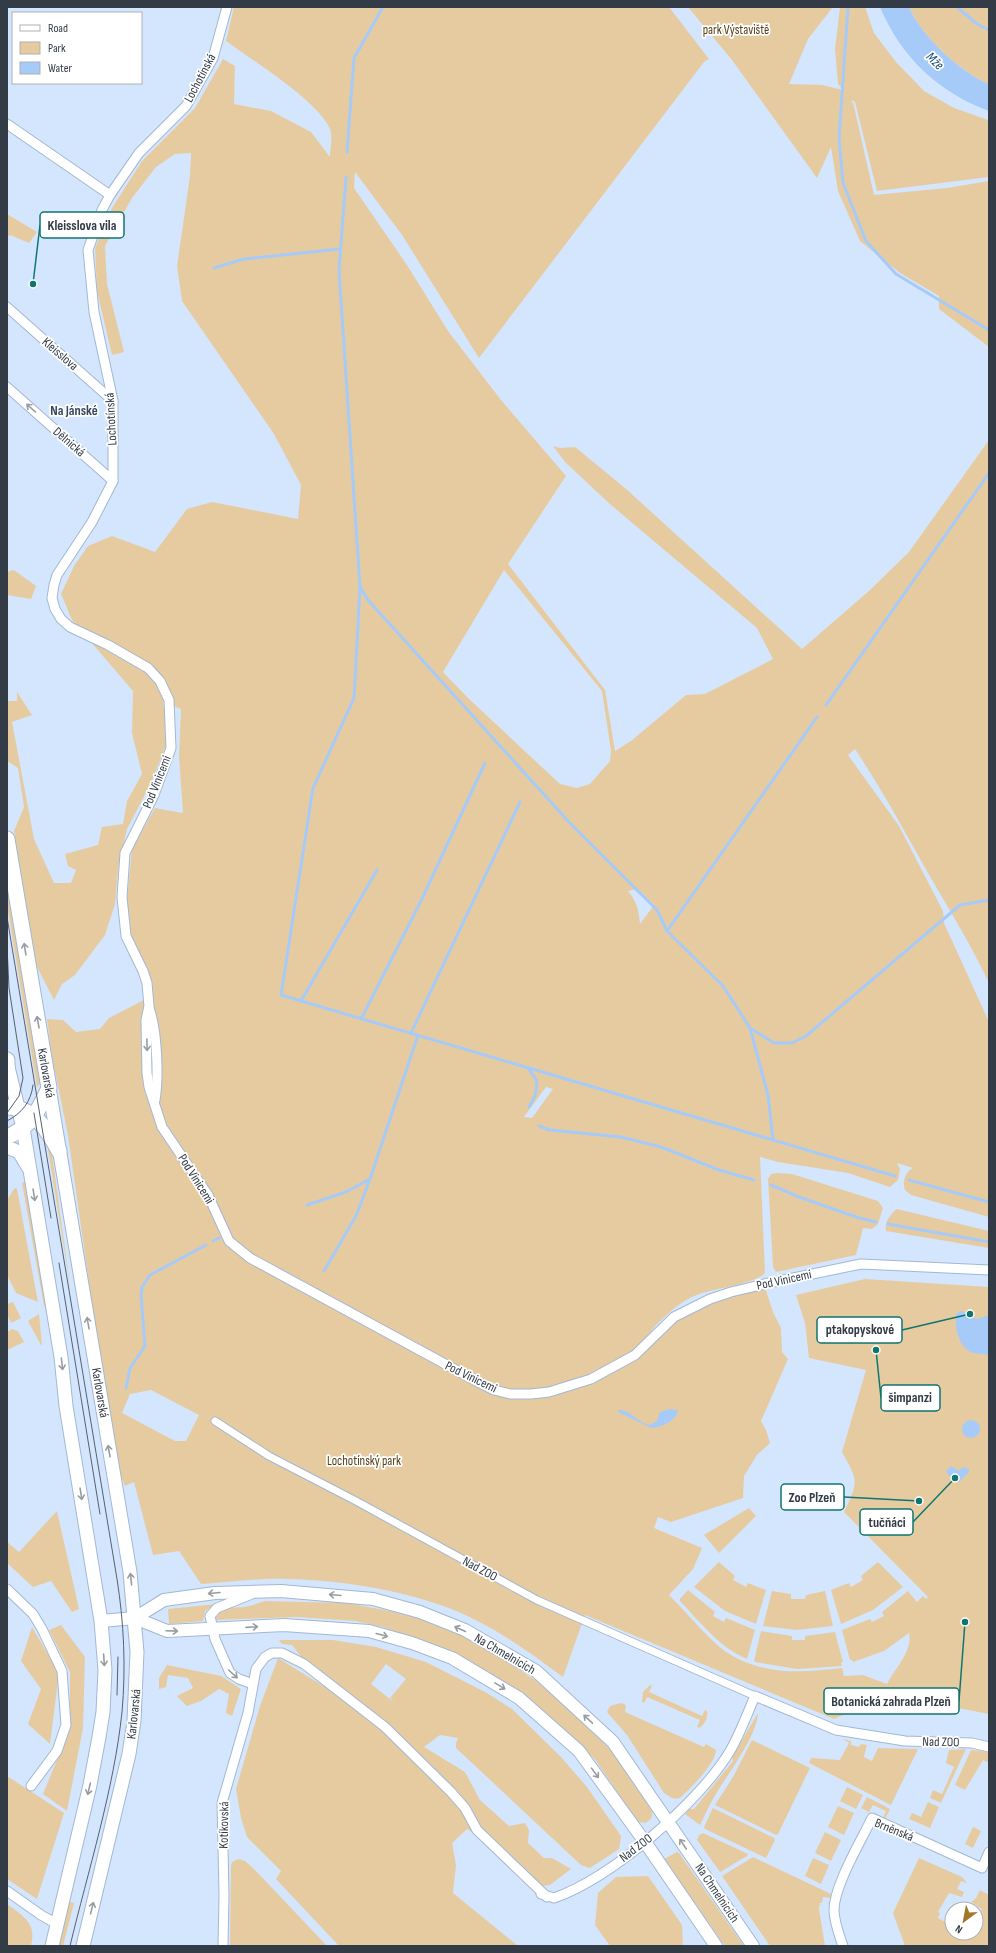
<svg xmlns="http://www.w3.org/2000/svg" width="996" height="1953" font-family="'Sofia Sans Condensed',sans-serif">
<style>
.green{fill:#e6cba1;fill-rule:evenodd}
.water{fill:#a6cbf8}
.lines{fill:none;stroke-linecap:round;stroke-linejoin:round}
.stream{stroke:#a6cbf8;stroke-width:3}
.pedestrian-casing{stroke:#a2b8d2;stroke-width:9}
.minor-casing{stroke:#a2b8d2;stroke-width:11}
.tertiary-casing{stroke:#a2b8d2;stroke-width:14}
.secondary-casing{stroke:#a2b8d2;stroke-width:15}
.primary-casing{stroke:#a2b8d2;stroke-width:17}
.pedestrian{stroke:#fff;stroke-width:7}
.minor{stroke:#fff;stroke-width:9}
.tertiary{stroke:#fff;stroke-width:12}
.secondary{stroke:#fff;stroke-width:13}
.primary{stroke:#fff;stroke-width:15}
.tram{stroke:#56616f;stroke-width:1}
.oneway{stroke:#989da2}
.labels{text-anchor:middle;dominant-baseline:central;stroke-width:3.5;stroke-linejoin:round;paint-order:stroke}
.park-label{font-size:13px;fill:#563f18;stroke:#fff}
.street-label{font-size:13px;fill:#323b46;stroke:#fff}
.water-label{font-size:14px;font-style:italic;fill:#16477d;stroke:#fff}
.neighbourhood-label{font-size:14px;font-weight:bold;fill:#36485f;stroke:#fff}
.leader{fill:none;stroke:#0f766e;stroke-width:1.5}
.callout-dot{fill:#0f766e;stroke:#fff;stroke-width:1.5}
.callout{fill:#fff;stroke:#0f766e;stroke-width:1.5}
.callout-label{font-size:14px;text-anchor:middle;font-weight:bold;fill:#323b46}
</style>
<rect width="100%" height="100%" fill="#d4e6fd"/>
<g class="green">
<path d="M234,7H669L709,59L704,62L479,358L402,235L355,172L354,188L407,265L448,331L501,400L566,476L508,564L605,690L615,751L631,741L686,695L705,694L773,659L757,628L611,505L565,462L553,446L560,448L575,447L625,488L802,649L869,591L909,552L989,440V983C972,947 952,914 932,880C907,836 883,791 855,749L848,755L899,826L943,911L944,923L989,1022V1217L911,1195L905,1190C902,1182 905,1172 913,1168L897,1163L900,1169L898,1180L890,1187L848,1173L778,1162L760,1157L765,1273C754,1285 710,1288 692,1297C678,1304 667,1314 656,1325C649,1333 644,1343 636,1349C623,1358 606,1363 594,1374L635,1355L674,1317L764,1284L773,1312L781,1328L782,1352L788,1359L761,1421L766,1430L770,1443L757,1455L744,1476L743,1498L671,1522L658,1517L654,1528L702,1548L693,1569L669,1595C684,1610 698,1627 714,1642C749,1675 796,1674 842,1668L844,1676L863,1675L887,1684C894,1669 913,1652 909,1633L884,1651L853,1662L852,1660H850L842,1630L870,1619L872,1622L884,1616L882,1612L908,1591L917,1602L923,1596L926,1599L928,1597L844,1512C859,1481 858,1481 842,1452L866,1370L809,1358L805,1323L796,1295L865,1279L989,1287V1714L937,1704L898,1691L834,1719L585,1615L563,1677C527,1650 489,1623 446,1607C397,1589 338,1580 286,1579C258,1578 229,1582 201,1584L179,1551L153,1555L134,1482L125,1486L120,1474L92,1304L68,1135L52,1057L47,1019L63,1020L76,1032L100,1029L109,1018L148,998L151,981L130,934L127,900L132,849L155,808L183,813L179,757L181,709L163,702L168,740L151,783L127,829L118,869L115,904L105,935L75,975L62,984L54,1000L36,965L14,831L24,807L18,768L7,761V701H17V692L32,715L12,722L34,839L54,883H71L76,870L68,866L65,854L98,845L102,827L123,824L127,801L142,774L132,733L133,691L72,620L61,594L74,566L88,546L112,536L155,552L187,509L212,502L298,519L301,485L274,434L182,301L177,266L190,176L191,153L175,154L156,167L132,198L105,246L107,284L124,352L112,355L97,291L95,248L112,208L142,161L195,108L223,59L235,66L234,104L271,111L311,132L330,157C330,149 333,136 330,129C318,101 252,60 226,41ZM504,570L602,691L611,751L610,761L590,784L577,788L560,784L468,698L443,672ZM638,889L654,905L640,924C639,912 637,901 628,891ZM546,1087L553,1089L532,1118L524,1117ZM151,1390L199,1415L186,1441H175L122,1413L130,1394Z"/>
<polygon points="688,7 833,7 808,39 789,84 822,85 843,90 838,84 835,49 840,7 865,7 874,33 896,62 924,91 954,108 988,120 989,177 877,191 855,102 852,100 851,103 853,102 874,195 947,188 989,181 989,347 939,309 939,296 900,273 860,241 838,191 831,147 817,178 732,60"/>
<path d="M909,7H989V84C961,73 921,36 909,7Z"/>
<polygon points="7,214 37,232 29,243 10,235 7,237"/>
<polygon points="14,570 36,586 31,599 7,595 7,572"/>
<polygon points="7,873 41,1082 37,1087 7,905"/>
<polygon points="47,1143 51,1147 71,1292"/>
<polygon points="777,1173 792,1174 878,1201 883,1208 878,1224 872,1229 863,1228 856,1255 776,1272 773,1267 768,1179 771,1174"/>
<polygon points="26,1181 47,1305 44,1306 22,1183"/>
<polygon points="16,1188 17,1189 38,1302 16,1293 7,1275 7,1200 14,1189"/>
<path d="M897,1209L989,1231V1248L886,1231C884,1223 890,1214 897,1209Z"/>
<polygon points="13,1302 21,1318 11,1323 7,1314 7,1304"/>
<polygon points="39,1314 42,1345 41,1345 28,1321"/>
<polygon points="12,1329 18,1331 24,1342 7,1350 7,1332"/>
<polygon points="749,1508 756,1516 719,1553 704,1535"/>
<polygon points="57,1511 79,1609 72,1612 51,1581 33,1587 7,1563 7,1542 19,1552"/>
<polygon points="719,1562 735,1576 733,1580 746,1587 748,1583 766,1590 756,1624 725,1611 694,1587"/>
<polygon points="878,1562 903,1587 873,1610 841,1624 831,1590 849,1583 851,1587 863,1580 861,1576"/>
<path d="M688,1590L715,1612L713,1616L724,1622L726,1618L755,1630L747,1659C719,1647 701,1623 680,1601V1599Z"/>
<polygon points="772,1591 791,1594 791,1599 805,1599 806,1595 825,1591 833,1626 797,1630 763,1626"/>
<path d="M265,1601L347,1603L390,1611L424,1620L473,1640L535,1680L573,1713L614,1753L652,1811C653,1818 650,1821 645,1823L638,1822L594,1758L513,1687L452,1654L383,1627L355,1621L297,1617L216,1620C218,1606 233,1608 244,1607C251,1606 258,1603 265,1601Z"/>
<polygon points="216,1604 205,1611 203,1621 169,1624 168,1609"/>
<polygon points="61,1625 85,1657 83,1728 67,1811 43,1794 64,1743 70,1722 70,1672 49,1630"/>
<polygon points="32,1627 59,1673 50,1744 28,1724 41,1689 21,1661"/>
<polygon points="761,1631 792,1636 792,1640 805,1640 805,1636 835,1632 843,1662 841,1663 842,1666 797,1669 755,1662 754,1661"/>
<path d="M279,1640H333L376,1647L426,1662L487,1693L512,1709L561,1757L587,1787L621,1836L619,1849L590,1868L581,1865L456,1748V1743L458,1738L440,1735L424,1747L465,1772L480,1800L509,1826L525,1823L529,1830L528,1843L544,1858H552L571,1869L550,1885L534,1887L496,1848L467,1829L452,1843L456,1865L453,1893L518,1946H339L276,1879L281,1871L247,1837L241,1818L236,1789L260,1706L278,1658L325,1687L292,1645L282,1644ZM386,1664L406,1679L390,1698L395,1703L371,1684Z"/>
<polygon points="167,1665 221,1676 241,1689 232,1716 226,1713 229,1694 219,1689 201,1701 187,1706 177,1696 193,1688 188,1678 168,1675 166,1687 159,1689 159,1678"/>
<path d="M650,1685L652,1686L649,1692L702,1716L705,1710L707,1711C708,1718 705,1724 699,1728L697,1727L700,1720L647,1697L644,1703L642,1702L643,1692Z"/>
<path d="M621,1703L626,1705L625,1712L704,1747L706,1744L716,1750C716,1763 689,1791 678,1799L672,1798L664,1793L627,1735L607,1712L610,1706Z"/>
<path d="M758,1713C758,1733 729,1773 719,1789C711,1801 706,1813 700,1825L685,1814L689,1809H694L733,1761L732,1757Z"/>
<polygon points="843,1739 851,1741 851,1745 859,1747 861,1744 867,1745 864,1757 872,1761 878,1748 918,1749 891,1805 809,1763 811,1758 840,1760 849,1743"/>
<polygon points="752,1740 810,1768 778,1834 776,1835 715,1805 733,1777"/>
<polygon points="966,1749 941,1803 930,1798 933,1790 942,1794 954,1767 946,1763 949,1750"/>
<polygon points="971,1750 989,1752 989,1763 983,1760 965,1790 955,1785"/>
<polygon points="7,1776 64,1813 37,1899 7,1879"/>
<polygon points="847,1787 863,1795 856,1809 840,1801"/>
<polygon points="867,1797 890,1809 885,1819 883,1818 886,1811 873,1805 869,1812 861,1808"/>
<polygon points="928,1802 939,1807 930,1828 909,1819 912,1813 921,1817"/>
<polygon points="838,1806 854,1813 844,1835 828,1827"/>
<polygon points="713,1808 774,1838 775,1840 766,1858 705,1829 704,1827"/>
<polygon points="973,1827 981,1831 973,1848 965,1844"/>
<polygon points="825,1832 841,1840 831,1861 815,1853"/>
<polygon points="703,1833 748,1854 747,1856 720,1872 697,1840 699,1835"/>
<polygon points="677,1852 679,1853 744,1946 725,1946 664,1859"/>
<polygon points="753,1857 831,1894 831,1898 823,1897 822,1903 820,1903 819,1909 825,1946 770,1946 722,1876"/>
<polygon points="813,1858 829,1865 821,1884 805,1876"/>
<polygon points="919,1858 962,1877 967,1883 961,1881 957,1889 964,1892 962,1897 949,1893 938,1912 940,1913 938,1918 949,1924 952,1923 952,1933 976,1933 978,1923 976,1922 982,1909 971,1902 976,1898 980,1890 989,1895 989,1946 905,1946 893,1913"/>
<polygon points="238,1859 245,1861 257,1872 327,1946 230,1946 231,1866 232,1862"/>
<polygon points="648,1876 682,1925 683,1946 610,1946 595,1925 598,1893 616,1877"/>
<polygon points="69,1902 74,1903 63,1946 58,1946"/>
<path d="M7,1904C24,1917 37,1923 31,1946H7Z"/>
</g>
<g class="water">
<path d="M880,7H909C921,36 961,73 989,84V111C938,92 901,57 880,7Z"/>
<path d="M961,1311C977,1316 969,1323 989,1315V1355C984,1354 978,1354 973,1353C959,1348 953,1326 957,1313Z"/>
<path d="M669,1409L678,1410C677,1421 662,1427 651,1428L618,1412V1410C630,1409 638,1423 650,1425L657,1421L660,1412Z"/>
<circle cx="971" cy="1429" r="9"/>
<polygon points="951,1466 959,1471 962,1467 969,1469 969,1472 959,1482 953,1482 946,1471"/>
</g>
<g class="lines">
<g class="stream">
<polyline points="848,7 839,138 843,183 866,241 896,274 989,330"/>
<polyline points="957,7 977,24 989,30"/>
<polyline points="347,152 354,58 383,7"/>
<polyline points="346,177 339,271 360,587 368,600 568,821 657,910 667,931 723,986 750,1028 774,1043 792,1043 806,1036 960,905 989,900"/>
<polyline points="214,268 244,259 340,249"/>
<polyline points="360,587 354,698 313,788 281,995 895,1176"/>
<polyline points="826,705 989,473"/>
<polyline points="667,931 817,717"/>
<polyline points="301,1001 377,870"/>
<polyline points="361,1019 420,903 485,763"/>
<polyline points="750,1028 768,1095 773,1140"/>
<polyline points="411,1033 520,802"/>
<polyline points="528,1068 537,1081 535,1096 529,1107"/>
<polyline points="539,1126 550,1130 621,1137 661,1147 719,1170 754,1180"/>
<polyline points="909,1180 989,1202"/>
<polyline points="771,1185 799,1197 859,1218 876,1222"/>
<polyline points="307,1205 346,1192 370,1179"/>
<polyline points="888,1224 989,1242"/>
<polyline points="213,1241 219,1238"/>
<polyline points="324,1271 356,1216 370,1179 418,1035"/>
<polyline points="126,1388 130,1368 145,1346 141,1295 142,1287 150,1275 206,1245"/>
</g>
<defs>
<polyline id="pedestrian" points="215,1421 269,1456 356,1501 537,1600 755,1696"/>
<g id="minor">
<polyline points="227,7 213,58 186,106 139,153 110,195 102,210 88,250 94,312 113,401 113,481 92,522 57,575 54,585 52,598 55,609 61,619 70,627 108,645 148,668 160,681 169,700 171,748 154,795 125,853 122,897 126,936 143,971 147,983 149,1006 146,1020 147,1073 149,1087 162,1127 208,1195 229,1241 250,1258 480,1383 494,1390 510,1394 531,1394 549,1392 591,1379 635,1355 674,1317 710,1299 731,1292 764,1284 861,1264 989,1270"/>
<polyline points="7,124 110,195"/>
<polyline points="7,307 113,401"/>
<polyline points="7,387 113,481"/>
<path d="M149,1008C157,1030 159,1076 155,1100"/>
<polyline points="7,1589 33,1614 42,1629 62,1671 66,1725 57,1751 31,1786"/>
<polyline points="252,1594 217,1608 210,1616 215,1639 230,1673 239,1679 253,1684"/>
<polyline points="7,1891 41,1915 57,1924"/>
<path d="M541,1894L554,1898C611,1878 699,1803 730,1751C740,1734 747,1714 755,1696L836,1730L905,1741L972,1743L989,1747"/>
<polyline points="223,1946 224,1895 222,1803 248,1713 256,1669 265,1657 272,1653 282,1653 304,1664 385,1727 451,1792 465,1808 477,1830 547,1897"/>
<path d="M843,1946C839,1934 834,1922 834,1910C834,1886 861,1841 872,1818L982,1868L989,1852"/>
</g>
<g id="tertiary">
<polyline points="135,1618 167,1631 284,1625 369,1631 412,1643 452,1658 519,1698 579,1751 645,1842 716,1946"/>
<polyline points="101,1621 135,1618 164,1600 215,1593 281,1591 373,1599 420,1612 465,1630 536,1671 613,1742 753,1946"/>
</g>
<g id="secondary">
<polyline points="8,1067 23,1128 61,1357 66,1406 101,1621 105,1670 103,1712 99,1737 90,1785 52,1946"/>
<path id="s1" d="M49,1088L130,1572L137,1652L134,1721L129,1754L83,1946"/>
<polyline points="7,1147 19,1152 28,1167"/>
</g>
<g id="primary">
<path d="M7,839L49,1088C38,1111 32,1126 7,1137"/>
<polyline points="7,1060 7,1075"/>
<path d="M7,1107C33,1106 49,1132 59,1151"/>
</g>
</defs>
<use href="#pedestrian" class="pedestrian-casing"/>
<use href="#minor" class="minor-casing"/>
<use href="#tertiary" class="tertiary-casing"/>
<use href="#secondary" class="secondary-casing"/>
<use href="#primary" class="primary-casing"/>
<use href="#pedestrian" class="pedestrian"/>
<use href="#minor" class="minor"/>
<use href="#tertiary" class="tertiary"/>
<use href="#secondary" class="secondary"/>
<use href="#primary" class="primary"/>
<g class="tram">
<path d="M7,917L117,1579C124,1623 126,1668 122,1712C114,1789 88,1871 70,1946"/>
<polyline points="7,1113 19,1096 23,1078 9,988 7,946"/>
<polyline points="34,1113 51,1218"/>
<path d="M7,1121C22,1113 31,1102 33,1085"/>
<polyline points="59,1263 100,1514"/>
<polyline points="117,1695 118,1657"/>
</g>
</g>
<defs><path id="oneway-shaft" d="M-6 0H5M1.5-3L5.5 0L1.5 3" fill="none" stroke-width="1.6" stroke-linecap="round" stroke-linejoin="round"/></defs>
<g class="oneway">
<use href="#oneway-shaft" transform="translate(31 408) rotate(-138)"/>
<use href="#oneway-shaft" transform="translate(25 949) rotate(-99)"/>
<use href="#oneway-shaft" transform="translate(38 1022) rotate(-100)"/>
<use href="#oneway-shaft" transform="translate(147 1045) rotate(89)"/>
<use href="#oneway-shaft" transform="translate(34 1195) rotate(81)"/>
<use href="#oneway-shaft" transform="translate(88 1323) rotate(-100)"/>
<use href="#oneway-shaft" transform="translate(62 1364) rotate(84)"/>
<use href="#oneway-shaft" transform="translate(109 1451) rotate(-100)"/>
<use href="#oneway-shaft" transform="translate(81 1494) rotate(81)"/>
<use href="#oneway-shaft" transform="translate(131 1579) rotate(-96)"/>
<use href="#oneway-shaft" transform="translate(214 1593) rotate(175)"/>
<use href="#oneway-shaft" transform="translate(335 1595) rotate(-175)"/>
<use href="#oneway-shaft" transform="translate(252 1627) rotate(-4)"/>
<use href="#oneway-shaft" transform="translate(460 1629) rotate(-156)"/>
<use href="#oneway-shaft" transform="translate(172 1631) rotate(2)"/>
<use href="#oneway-shaft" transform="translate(382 1635) rotate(15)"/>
<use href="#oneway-shaft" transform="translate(104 1660) rotate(86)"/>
<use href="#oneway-shaft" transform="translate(233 1674) rotate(42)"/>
<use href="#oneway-shaft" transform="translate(500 1686) rotate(31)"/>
<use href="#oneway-shaft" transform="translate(588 1719) rotate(-137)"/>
<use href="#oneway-shaft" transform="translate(595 1773) rotate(54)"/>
<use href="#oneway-shaft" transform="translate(89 1789) rotate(103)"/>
<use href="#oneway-shaft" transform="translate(683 1844) rotate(-124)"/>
<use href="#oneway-shaft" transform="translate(92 1908) rotate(-76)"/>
</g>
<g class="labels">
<g class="park-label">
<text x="736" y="30">park Výstaviště</text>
<text x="364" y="1461">Lochotínský park</text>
</g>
<g class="street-label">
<text transform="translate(200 78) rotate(-62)">Lochotínská</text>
<text transform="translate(60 354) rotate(41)">Kleisslova</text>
<text transform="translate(111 419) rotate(-93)">Lochotínská</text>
<text transform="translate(69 442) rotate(41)">Dělnická</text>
<text transform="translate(157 782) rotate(-68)">Pod Vinicemi</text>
<text transform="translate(46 1073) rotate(80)">Karlovarská</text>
<text transform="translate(196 1179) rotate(58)">Pod Vinicemi</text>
<text transform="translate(784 1280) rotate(-12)">Pod Vinicemi</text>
<text transform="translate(471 1377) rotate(26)">Pod Vinicemi</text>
<text stroke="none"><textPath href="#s1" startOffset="309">Karlovarská</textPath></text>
<text transform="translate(480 1569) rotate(28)">Nad ZOO</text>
<text transform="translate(505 1654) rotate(30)">Na Chmelnicích</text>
<text transform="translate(134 1714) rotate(-84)">Karlovarská</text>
<text transform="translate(941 1742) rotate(1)">Nad ZOO</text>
<text transform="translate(224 1825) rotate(-89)">Kotíkovská</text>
<text transform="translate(894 1830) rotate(22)">Brněnská</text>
<text transform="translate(636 1848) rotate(-37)">Nad ZOO</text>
<text transform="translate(717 1893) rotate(56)">Na Chmelnicích</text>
</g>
<g class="water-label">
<text transform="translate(935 61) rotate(44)">Mže</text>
</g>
<g class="neighbourhood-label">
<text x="74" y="410">Na Jánské</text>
</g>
</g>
<path class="leader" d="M33 284L40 225M970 1314L902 1330M876 1350L881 1398M919 1501L844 1497M955 1478L913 1522M965 1622L959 1701"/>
<g class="callout-dot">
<circle cx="33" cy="284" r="4"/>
<circle cx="970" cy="1314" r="4"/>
<circle cx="876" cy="1350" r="4"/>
<circle cx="919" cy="1501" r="4"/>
<circle cx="955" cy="1478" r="4"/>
<circle cx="965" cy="1622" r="4"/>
</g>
<g class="callout">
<rect x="40" y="212" width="84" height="26" rx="4"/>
<rect x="817" y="1317" width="85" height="26" rx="4"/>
<rect x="881" y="1385" width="59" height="26" rx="4"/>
<rect x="781" y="1484" width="63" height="26" rx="4"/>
<rect x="860" y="1509" width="53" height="26" rx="4"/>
<rect x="824" y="1688" width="135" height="26" rx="4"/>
</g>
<g class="callout-label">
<text x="82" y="230">Kleisslova vila</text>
<text x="860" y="1334">ptakopyskové</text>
<text x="910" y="1402">šimpanzi</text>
<text x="812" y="1502">Zoo Plzeň</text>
<text x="887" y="1527">tučňáci</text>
<text x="891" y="1706">Botanická zahrada Plzeň</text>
</g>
<rect width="996" height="1953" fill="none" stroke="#323b46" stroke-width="16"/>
<rect x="12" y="12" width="130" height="72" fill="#ffffff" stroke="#adb1b5"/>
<rect x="20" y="25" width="20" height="6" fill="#ffffff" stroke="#adb1b5"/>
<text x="48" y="32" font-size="12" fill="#323b46">Road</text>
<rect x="20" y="42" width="20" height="12" fill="#e6cba1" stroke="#adb1b5"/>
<text x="48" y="52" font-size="12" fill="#323b46">Park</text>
<rect x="20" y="62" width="20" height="12" fill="#a6cbf8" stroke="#adb1b5"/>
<text x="48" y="72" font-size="12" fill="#323b46">Water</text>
<g transform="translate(964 1921) rotate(212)"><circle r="19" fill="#ffffff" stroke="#adb1b5"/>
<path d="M0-3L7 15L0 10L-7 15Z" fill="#a27728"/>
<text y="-6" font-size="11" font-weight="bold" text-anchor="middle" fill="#323b46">N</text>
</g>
</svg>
